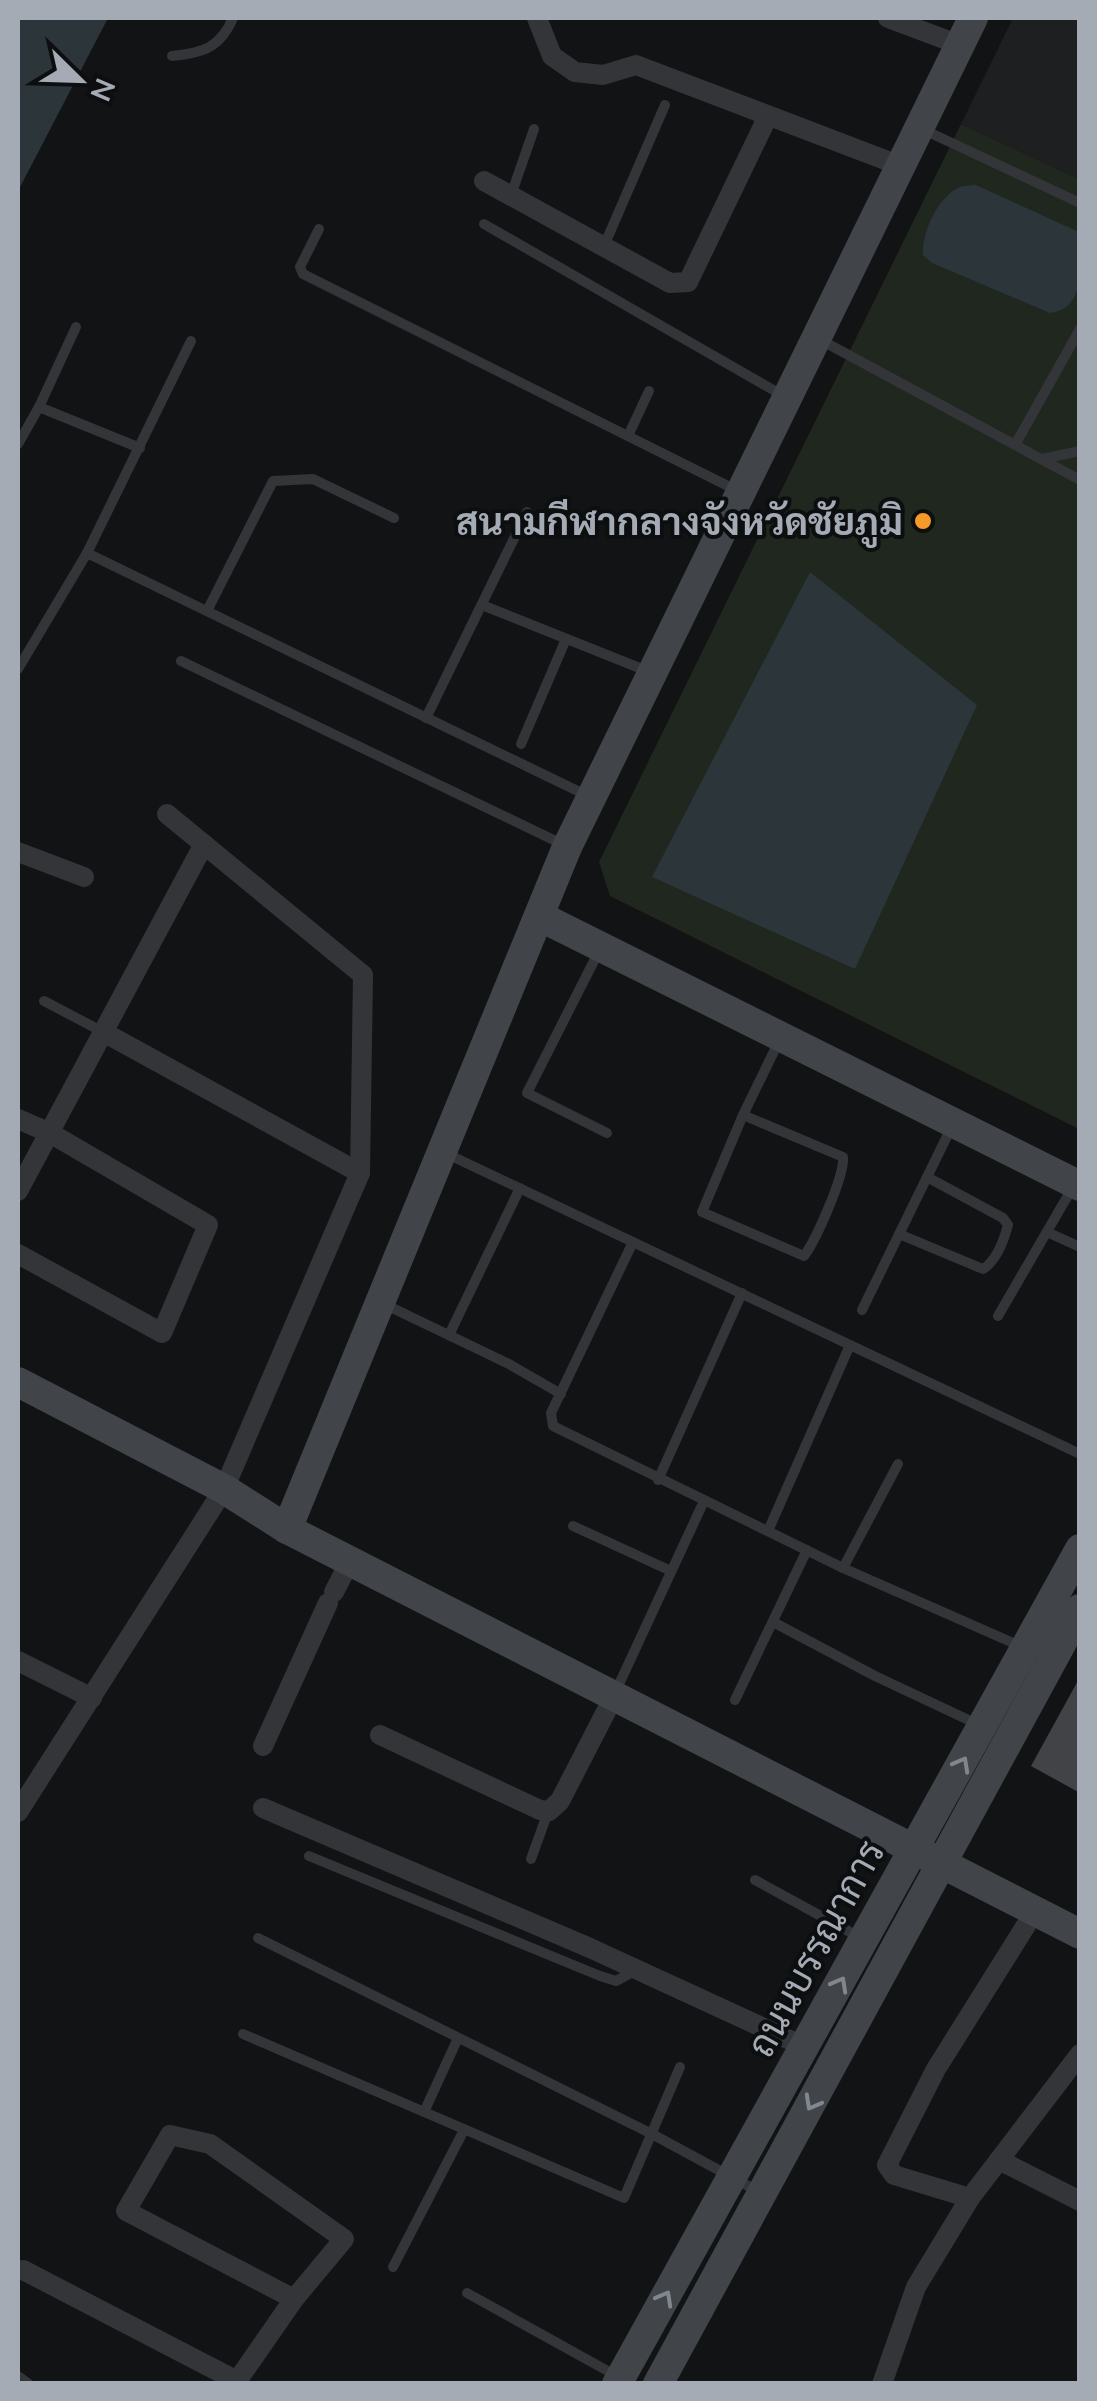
<svg xmlns="http://www.w3.org/2000/svg" width="1097" height="2401" font-family="Mulish,Sarabun,sans-serif">
<style>
.built{fill:#1e1f21}
.green{fill:#1f271f}
.water{fill:#2b353a}
.building{fill:#414347}
.lines{fill:none;stroke-linecap:round;stroke-linejoin:round}
.lane{stroke:#333539;stroke-width:10}
.street{stroke:#333539;stroke-width:20}
.secondary{stroke:#414449;stroke-width:30}
.oneway{stroke:#81878f}
.poi-dot{fill:#f59a2a;stroke:#0d0e0f;stroke-width:4}
.labels{text-anchor:middle;dominant-baseline:central;stroke-width:8;stroke-linejoin:round;paint-order:stroke}
.poi-label{font-size:38px;font-weight:bold;fill:#a4abb5;stroke:#0d0e0f;text-anchor:end}
.street-label{font-size:38px;fill:#a4abb5;stroke:#0d0e0f}
</style>
<rect width="100%" height="100%" fill="#121314"/>
<polygon class="built" points="1013,18 1079,18 1079,179 961,124"/>
<polygon class="green" points="961,124 1079,179 1079,1129 610,896 599,862"/>
<g class="water">
<polygon points="18,18 108,18 18,191"/>
<path d="M976,185L1079,232C1080,261 1088,308 1050,313L932,263L923,255C921,234 938,196 960,187C961,186 974,185 976,185Z"/>
<polygon points="810,572 977,705 855,969 652,877"/>
</g>
<polygon class="building" points="1080,1677 1080,1793 1031,1766"/>
<g class="lines">
<g class="lane">
<path d="M172,56C203,53 220,48 233,18"/>
<polyline points="922,129 1080,203"/>
<polyline points="511,195 534,129"/>
<polyline points="484,224 782,395"/>
<polyline points="319,229 300,267 303,274 736,490"/>
<polyline points="604,246 665,105"/>
<polyline points="817,338 1080,480"/>
<polyline points="39,407 76,327"/>
<polyline points="628,436 649,391"/>
<polyline points="18,444 39,407 140,448"/>
<polyline points="1015,445 1080,329"/>
<polyline points="1042,459 1080,451"/>
<polyline points="87,553 590,797"/>
<polyline points="482,605 647,671"/>
<polyline points="207,611 273,481 313,479 394,518"/>
<polyline points="181,661 562,844"/>
<polyline points="18,669 87,553 191,341"/>
<polyline points="426,718 527,512"/>
<polyline points="521,744 566,639"/>
<polyline points="600,949 527,1093 607,1133"/>
<polyline points="44,1001 105,1033"/>
<path d="M743,1115L843,1157C845,1175 816,1240 804,1256L702,1212L743,1115L780,1039"/>
<polyline points="443,1152 1080,1454"/>
<polyline points="1047,1232 1080,1247"/>
<path d="M899,1234L983,1269C996,1261 1004,1240 1008,1225L1003,1218L927,1177"/>
<polyline points="633,1242 551,1413 553,1426 843,1568 1020,1646"/>
<polyline points="384,1304 509,1364 561,1394"/>
<polyline points="862,1310 953,1124"/>
<polyline points="998,1316 1074,1185"/>
<polyline points="449,1335 520,1188"/>
<polyline points="658,1480 742,1293"/>
<polyline points="573,1526 671,1571"/>
<polyline points="768,1531 850,1345"/>
<polyline points="843,1568 898,1464"/>
<polyline points="773,1622 875,1676 977,1724"/>
<polyline points="614,1695 704,1501"/>
<polyline points="735,1700 807,1550"/>
<polyline points="309,1856 600,1976 616,1981 636,1970"/>
<polyline points="531,1859 548,1812"/>
<polyline points="755,1880 861,1938"/>
<polyline points="258,1938 652,2134 761,2193"/>
<polyline points="243,2034 624,2198 680,2067"/>
<polyline points="424,2112 458,2038"/>
<polyline points="393,2267 464,2130"/>
<polyline points="467,2293 615,2375"/>
<polyline points="18,2376 29,2384"/>
</g>
<g class="street">
<polyline points="537,18 552,56 575,72 603,75 636,65 901,166"/>
<polyline points="888,18 960,45"/>
<polyline points="484,181 670,283 688,282 768,116"/>
<polyline points="18,852 84,877"/>
<polyline points="105,1033 360,1173"/>
<polyline points="18,1119 50,1133 208,1225 162,1333 18,1254"/>
<polyline points="18,1191 204,844"/>
<polyline points="334,1592 350,1561"/>
<polyline points="18,1661 92,1698"/>
<polyline points="380,1735 540,1810 549,1811 560,1801 614,1696"/>
<polyline points="263,1746 328,1603"/>
<polyline points="263,1808 590,1948 805,2047"/>
<polyline points="18,1812 224,1489 360,1173 363,975 167,814"/>
<polyline points="999,2160 1080,2201"/>
<polyline points="970,2198 894,2175 887,2165 936,2069 1035,1911"/>
<polyline points="23,2270 237,2381"/>
<polyline points="235,2384 294,2299 344,2239 210,2144 170,2135 126,2211 294,2299"/>
<polyline points="882,2384 916,2287 970,2198 1080,2054"/>
</g>
<g class="secondary">
<polyline points="539,916 1080,1186"/>
<polyline points="18,1382 224,1489 287,1529 1080,1934"/>
<polyline points="287,1529 567,847 973,18"/>
<polyline points="617,2384 1080,1549"/>
<polyline points="658,2384 1080,1609"/>
</g>
</g>
<defs><path id="oneway-chevron" d="M-2-3.5L2.5 0L-2 3.5" fill="none" stroke-width="1.6" stroke-linecap="round" stroke-linejoin="round" transform="scale(2.5)"/></defs>
<g class="oneway">
<use href="#oneway-chevron" transform="translate(962 1764) rotate(-61)"/>
<use href="#oneway-chevron" transform="translate(840 1984) rotate(-61)"/>
<use href="#oneway-chevron" transform="translate(812 2103) rotate(119)"/>
<use href="#oneway-chevron" transform="translate(665 2298) rotate(-61)"/>
</g>
<circle class="poi-dot" cx="923" cy="521" r="10"/>
<g class="labels">
<g class="poi-label">
<text x="903" y="521">สนามกีฬากลางจังหวัดชัยภูมิ</text>
</g>
<g class="street-label">
<text transform="translate(815 1948) rotate(-61)">ถนนบรรณาการ</text>
</g>
</g>
<rect width="1097" height="2401" fill="none" stroke="#a4abb5" stroke-width="40"/>
<g transform="translate(80 80) rotate(113)" stroke="#0d0e0f" stroke-width="8" paint-order="stroke">
<path d="M0-8L18 38L0 25L-18 38Z" fill="#a4abb5"/>
<text y="-15" font-size="28" font-weight="bold" text-anchor="middle" fill="#a4abb5">N</text>
</g>
</svg>
